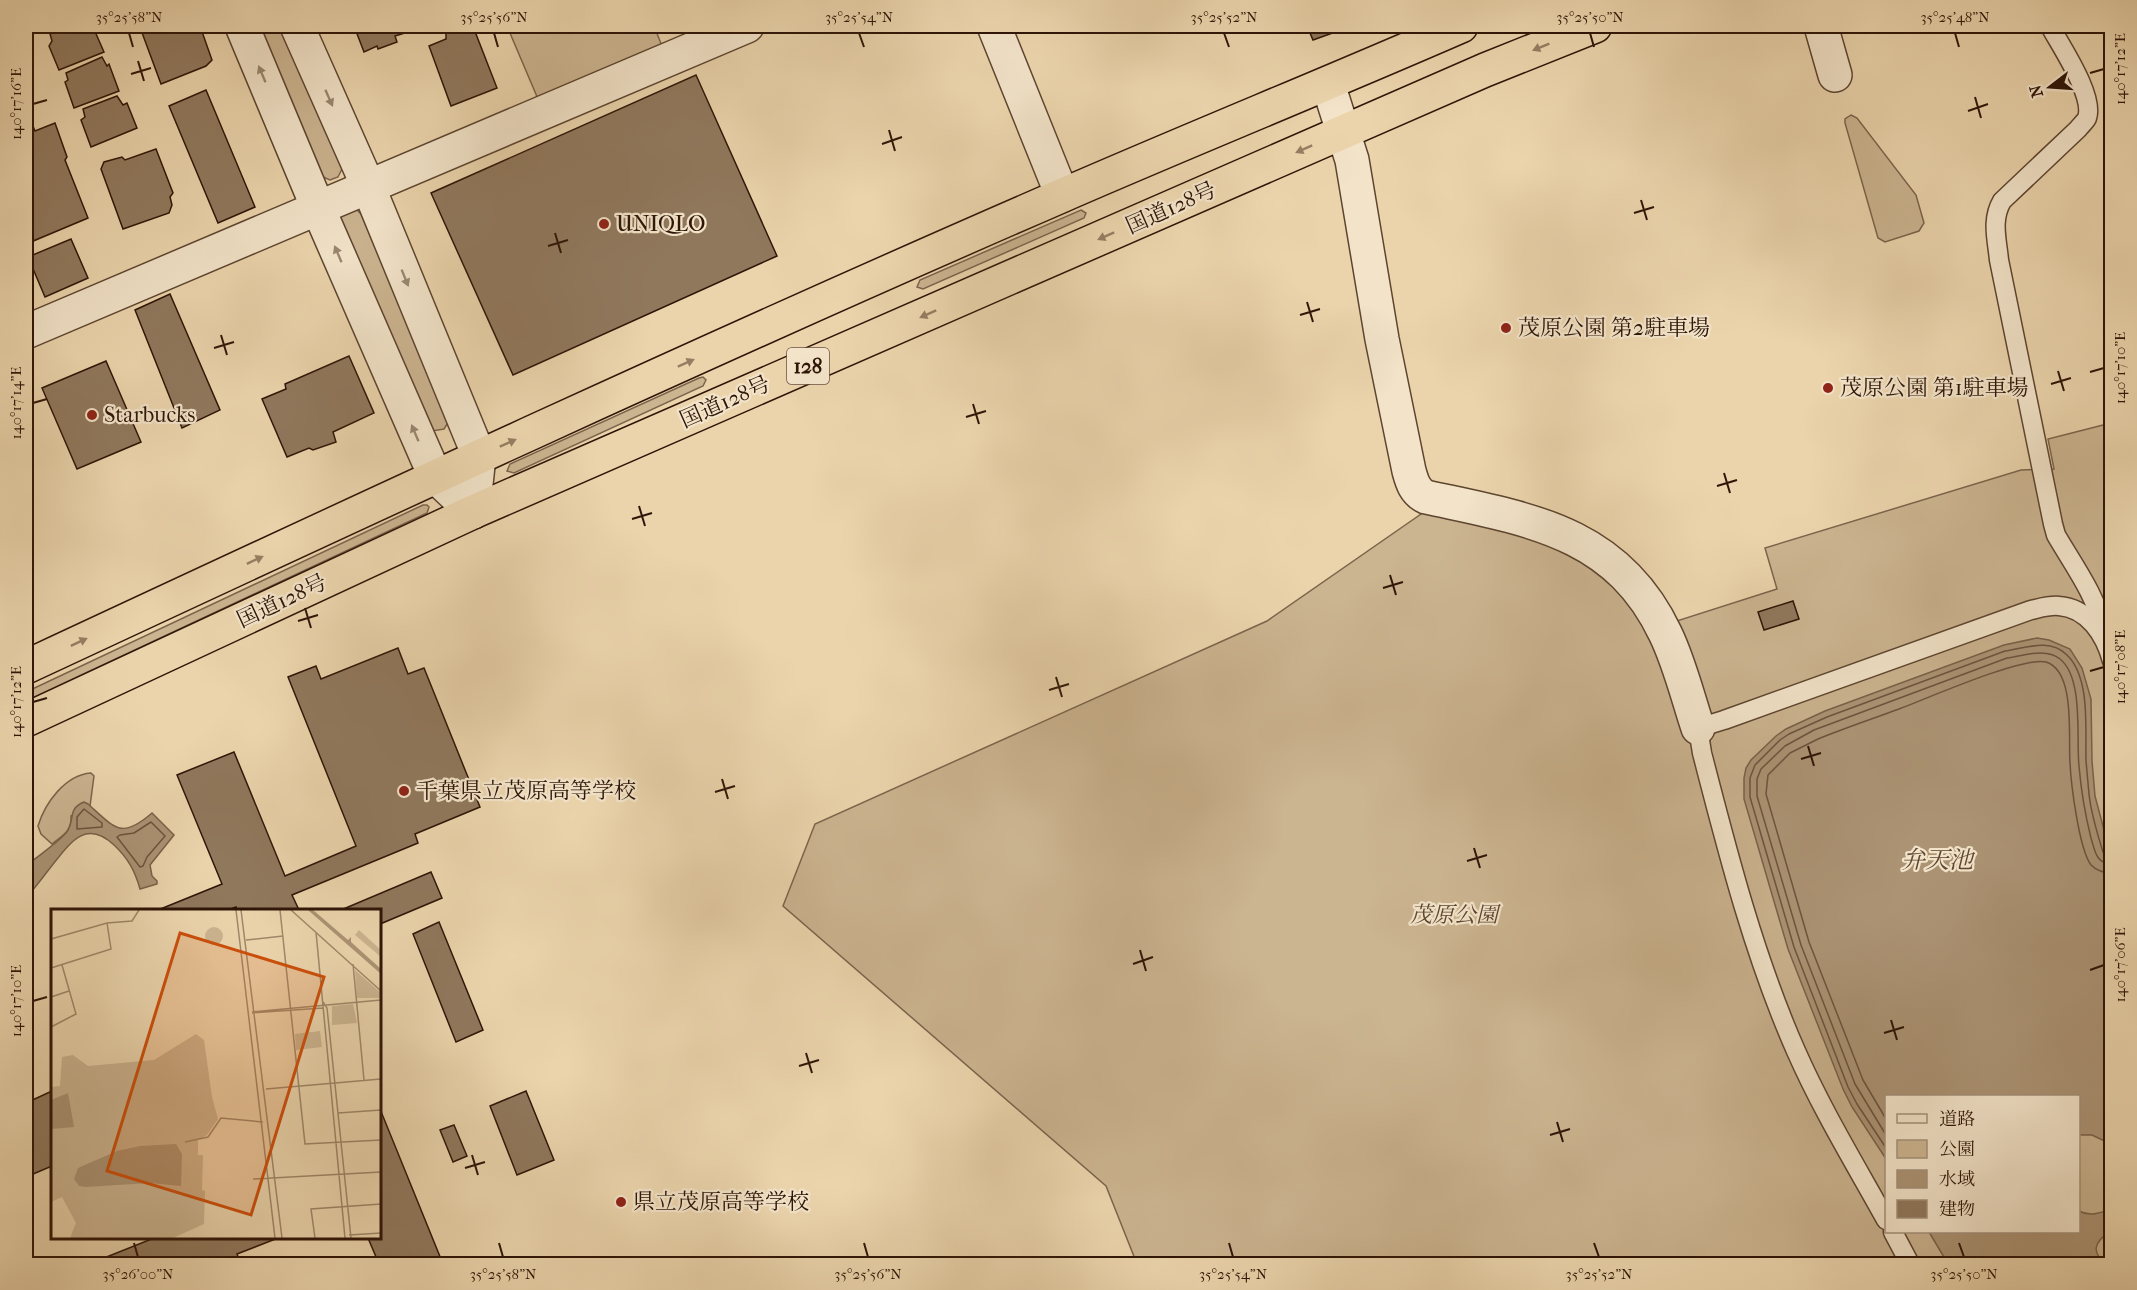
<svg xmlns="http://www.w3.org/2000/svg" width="2137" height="1290" font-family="'IM FELL French Canon','Noto Serif JP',serif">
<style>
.green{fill:#cbb490;stroke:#7c644c;stroke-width:1.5;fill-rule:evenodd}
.water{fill:#ab9374;stroke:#796148;stroke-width:1.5}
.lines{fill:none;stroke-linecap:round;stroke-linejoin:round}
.shore{stroke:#6c543e;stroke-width:1.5}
.building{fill:#90785d;stroke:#2e1507;stroke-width:1.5}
.service-casing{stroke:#5d4530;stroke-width:21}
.minor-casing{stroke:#5d4530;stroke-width:36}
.tertiary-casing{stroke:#5d4530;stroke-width:36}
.trunk-casing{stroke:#2e1507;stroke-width:36}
.service{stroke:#f2e3c9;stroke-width:18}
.minor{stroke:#f2e3c9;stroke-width:33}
.tertiary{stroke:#f2e3c9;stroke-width:33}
.trunk{stroke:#ebd4ac;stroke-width:33}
.oneway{fill:#967e62}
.oneway2{fill:#9a8672}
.ticks{fill:none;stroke:#2e1507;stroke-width:2}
.poi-dot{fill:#8f2418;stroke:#f2e3c9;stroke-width:2}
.labels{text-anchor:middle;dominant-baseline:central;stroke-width:4.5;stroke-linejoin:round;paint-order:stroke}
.shield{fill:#f2e3c9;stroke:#695341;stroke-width:1.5}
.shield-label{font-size:21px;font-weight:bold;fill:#2e1507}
.street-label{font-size:22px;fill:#2e1507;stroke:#f2e3c9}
.poi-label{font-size:22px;fill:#2e1507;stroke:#f2e3c9;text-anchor:start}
.park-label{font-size:22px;font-style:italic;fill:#5d4530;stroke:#f2e3c9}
.water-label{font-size:24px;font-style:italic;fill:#604733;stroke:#f2e3c9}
.inset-road{fill:none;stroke:#9f886a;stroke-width:1.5}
.view{fill:#cc4f0b;fill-opacity:0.15;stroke:#cc4f0b;stroke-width:3}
.inset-edge{fill:none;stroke:#2e1507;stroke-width:3}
.neatline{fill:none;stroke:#2e1507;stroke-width:2}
.ticks-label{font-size:15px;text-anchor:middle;fill:#2e1507}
</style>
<rect width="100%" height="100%" fill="#ebd4ac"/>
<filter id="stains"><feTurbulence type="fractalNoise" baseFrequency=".00333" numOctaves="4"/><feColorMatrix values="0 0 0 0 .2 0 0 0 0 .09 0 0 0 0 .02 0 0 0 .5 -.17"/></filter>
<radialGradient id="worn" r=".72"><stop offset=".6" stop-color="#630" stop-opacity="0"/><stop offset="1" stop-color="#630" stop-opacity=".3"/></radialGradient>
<g class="green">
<polygon points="257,26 282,26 341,166 342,169 338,177 330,180 323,177"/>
<polygon points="507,26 654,26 662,46 538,99"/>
<polygon points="1851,115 1857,118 1916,195 1924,223 1919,231 1885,242 1878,238 1845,123 1845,119"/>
<polygon points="355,208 361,214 448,417 449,421 444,429 432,431 340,220 341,215"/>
<polygon points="1081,210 1086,213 1084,218 923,289 917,287 920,280"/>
<polygon points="703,377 706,380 703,386 514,473 507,471 510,464 699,378"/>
<path d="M2111,423V1264H1137L1106,1186L783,906L815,824L1267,621L1424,512L1525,530L1589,560L1652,629L1777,589L1765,548L2021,470L2054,469L2048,439ZM1886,1096H2078V1232H1886Z"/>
<polygon points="423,505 427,505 429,507 427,513 26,701 26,692"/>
<path d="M91,773L94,776L90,806L71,816C72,831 63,835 52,844L41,834L38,826C45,803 65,775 91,773Z"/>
</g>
<g class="water">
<polygon points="2037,638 2049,640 2070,649 2082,668 2091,699 2092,761 2095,796 2112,860 2111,1144 2092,1135 2079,1135 2078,1096 1886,1096 1886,1159 1852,1107 1843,1089 1788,949 1744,799 1744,778 1746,768 1751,760 1776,736 1786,729 1825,711 2004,645"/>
<path d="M84,802L88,804C115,828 121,840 152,813L174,835L150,865L152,876L157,881V884L140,889C135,871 128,858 114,845C87,820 72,840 54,863C46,873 39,883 31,892L26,885V866C39,855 55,845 66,833C76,822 66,809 84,802Z"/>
<path d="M2111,1209V1231C2095,1241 2089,1253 2108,1264H1948L1929,1232H2078L2079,1211C2090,1217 2100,1213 2111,1209Z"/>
</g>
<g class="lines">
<g class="shore">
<polygon points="84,809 102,823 102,827 77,829 77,817"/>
<polygon points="151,822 165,836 147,857 143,866 140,867 117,837 120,835 134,833"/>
<path d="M1886,1119L1863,1080L1809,942L1766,794L1768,775L1790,753L1818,739C1845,728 1872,719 1899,709C1926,699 2023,656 2046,662C2076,671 2068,738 2070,763C2071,784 2079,849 2091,865C2097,871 2104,873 2112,873"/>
<path d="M1886,1135L1855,1084L1801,945L1757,796V779L1761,769L1785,746L1814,730L2007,658C2024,656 2045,647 2060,659C2084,678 2076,739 2079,766C2081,790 2085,814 2091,838C2095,851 2096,864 2112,864"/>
<path d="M1886,1148L1857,1104L1848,1087L1794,947L1750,797V778L1755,765L1780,740L1789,734L1827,717L2005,651C2025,648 2050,638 2067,655C2091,678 2085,731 2086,761C2087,772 2088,783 2089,794C2091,813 2097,833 2103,852L2106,856L2112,857"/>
</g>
</g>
<g class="building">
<polygon points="70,26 93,27 104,52 59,70 49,46 52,41 50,34"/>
<polygon points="153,26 200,26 212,60 206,66 161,84 141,30"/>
<polygon points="354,26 405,26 408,32 395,36 397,42 378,49 377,46 364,52"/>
<polygon points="465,26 467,26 470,30 474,29 497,88 451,106 429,46 446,39 446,32"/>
<polygon points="1307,26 1352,26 1313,40"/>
<polygon points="102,57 107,66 109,64 119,91 74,108 65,82 68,80 66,73"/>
<polygon points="696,75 777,256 513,375 431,193"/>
<polygon points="206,90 255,207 218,223 169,106"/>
<polygon points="117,96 123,105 127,103 137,128 91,147 81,120 85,117 83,109"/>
<polygon points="26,109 35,131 55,123 67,157 65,160 88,218 26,244"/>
<polygon points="156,149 173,193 170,197 172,205 169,213 123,229 101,169 104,162 122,157 125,160"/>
<polygon points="71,239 88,278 45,297 28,257"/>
<polygon points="170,294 220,410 182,428 135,310"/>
<polygon points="349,356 374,413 333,432 336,442 313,450 309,448 287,457 262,399 286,389 285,384"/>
<polygon points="106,361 141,442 77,469 42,388"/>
<polygon points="1793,601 1799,619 1764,630 1758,612"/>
<polygon points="398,648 408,674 424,668 480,807 415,834 418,843 292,895 299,910 237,910 236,907 228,910 158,910 222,884 177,775 234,752 285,876 356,846 288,677 316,666 321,679"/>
<polygon points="431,872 442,898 380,924 380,910 341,910"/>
<polygon points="439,922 483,1030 456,1042 413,934"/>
<polygon points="52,1091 52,1166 26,1177 26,1103"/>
<polygon points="526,1091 554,1160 517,1175 490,1106"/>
<polygon points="380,1109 443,1264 379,1264 368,1238 380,1238"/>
<polygon points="454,1125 467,1156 453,1162 440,1130"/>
<polygon points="154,1238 278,1238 237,1254 241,1264 89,1264"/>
</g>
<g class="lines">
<defs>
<g id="service">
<path d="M2050,26C2060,45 2095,96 2087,118C2085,122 2080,126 2078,129L2002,201C1991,220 1997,239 1999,260L2053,524L2056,535C2074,566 2096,595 2104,631"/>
<path d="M1886,1220C1855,1164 1822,1110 1796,1051C1754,956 1728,854 1702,753L1698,728L1724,720L2031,610C2040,608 2050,605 2059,606C2088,608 2105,635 2112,661"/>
<polyline points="1893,1232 1910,1264"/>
</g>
<g id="minor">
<polyline points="242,26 318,208 435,476 473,512"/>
<polyline points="297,26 368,186 479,456 473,512"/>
<polyline points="994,26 1062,195"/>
<path d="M1328,84L1352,160L1382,339L1409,471C1412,482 1415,492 1426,497C1526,519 1616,530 1665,633C1679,661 1688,698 1698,728"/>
<polyline points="26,332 747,26"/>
</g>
<polyline id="tertiary" points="1821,26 1835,75"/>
<g id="trunk">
<path d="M26,667C369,507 713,347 1061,196C1194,138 1328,84 1461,26"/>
<polyline points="26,720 473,512 1485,70 1595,26"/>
</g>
</defs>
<use href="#service" class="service-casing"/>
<use href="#minor" class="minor-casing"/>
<use href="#tertiary" class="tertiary-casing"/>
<use href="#trunk" class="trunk-casing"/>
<use href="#service" class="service"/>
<use href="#minor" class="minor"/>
<use href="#tertiary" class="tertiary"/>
<use href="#trunk" class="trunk"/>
</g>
<defs><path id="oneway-solid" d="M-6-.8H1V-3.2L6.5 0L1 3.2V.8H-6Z" transform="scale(1.5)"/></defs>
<g class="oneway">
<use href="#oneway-solid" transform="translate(1541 47) rotate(158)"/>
<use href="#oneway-solid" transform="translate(1304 149) rotate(156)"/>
<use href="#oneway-solid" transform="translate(1106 236) rotate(156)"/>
<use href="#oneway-solid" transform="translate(928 314) rotate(156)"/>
<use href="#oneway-solid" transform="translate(686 363) rotate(-24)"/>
<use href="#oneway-solid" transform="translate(508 443) rotate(-24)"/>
<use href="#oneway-solid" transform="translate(255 560) rotate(-25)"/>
<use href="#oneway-solid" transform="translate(79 642) rotate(-25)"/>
</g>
<g class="oneway2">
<use href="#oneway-solid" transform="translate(262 74) rotate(-113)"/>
<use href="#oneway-solid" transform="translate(329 98) rotate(66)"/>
<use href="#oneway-solid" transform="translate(338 254) rotate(-113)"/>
<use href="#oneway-solid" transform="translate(405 278) rotate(68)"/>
<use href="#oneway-solid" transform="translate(415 433) rotate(-113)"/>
</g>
<path class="ticks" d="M129,33L133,47M494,33L498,47M859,33L864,47M1224,33L1229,47M1590,33L1594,47M1955,33L1959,47M138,61L144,81M2090,73L2104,69M131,74L151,68M1975,97L1981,118M33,104L47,100M1968,111L1988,104M889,130L895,151M882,144L902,137M1641,200L1647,220M1634,213L1654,207M555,233L561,253M548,246L568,240M1307,302L1313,322M1300,315L1320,309M221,335L227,355M214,348L234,342M2058,371L2064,391M2090,372L2104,368M2051,384L2071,378M33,403L47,399M973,404L979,424M966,417L986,411M1724,473L1730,493M1717,486L1737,480M639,506L645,526M632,519L652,513M1390,575L1396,595M1383,588L1403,582M305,608L311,628M298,621L318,615M2090,671L2104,667M1056,677L1062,697M1049,690L1069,684M33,702L47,698M1808,746L1814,766M1801,759L1821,753M722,779L728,799M715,792L735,786M1474,848L1480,868M1467,861L1487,855M1140,950L1146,971M1133,964L1153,957M2090,970L2104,965M33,1001L47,997M1891,1020L1897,1040M1884,1033L1904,1027M806,1053L812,1073M799,1066L819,1060M1557,1122L1563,1142M1550,1135L1570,1129M472,1155L478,1175M465,1168L485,1162M134,1243L138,1257M499,1243L503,1257M864,1243L868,1257M1229,1243L1233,1257M1594,1243L1599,1257M1959,1243L1964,1257"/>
<g class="poi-dot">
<circle cx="604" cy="224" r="6"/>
<circle cx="1506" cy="328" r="6"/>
<circle cx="1828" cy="388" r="6"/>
<circle cx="92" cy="415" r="6"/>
<circle cx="404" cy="791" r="6"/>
<circle cx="621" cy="1202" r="6"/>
</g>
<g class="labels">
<rect class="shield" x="787" y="348" width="42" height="36" rx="4.5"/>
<g class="shield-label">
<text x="808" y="366">128</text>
</g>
<g class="street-label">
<text transform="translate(1171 208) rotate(-24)">国道128号</text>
<text transform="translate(725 402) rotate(-24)">国道128号</text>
<text transform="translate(282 601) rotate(-25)">国道128号</text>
</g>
<g class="poi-label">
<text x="616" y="224">UNIQLO</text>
<text x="1518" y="328">茂原公園 第2駐車場</text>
<text x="1840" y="388">茂原公園 第1駐車場</text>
<text x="104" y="415">Starbucks</text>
<text x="416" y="791">千葉県立茂原高等学校</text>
<text x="633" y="1202">県立茂原高等学校</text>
</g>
<g class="park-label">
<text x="1454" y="915">茂原公園</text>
</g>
<g class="water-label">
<text x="1937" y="860">弁天池</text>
</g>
</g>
<g transform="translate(51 909)">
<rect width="330" height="330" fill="#ebd4ac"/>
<path d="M154 27a9 9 0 1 1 18 0a9 9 0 1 1-18 0ZM308,21L330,41V48L304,26ZM304,61L330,84V89H306ZM302,95L306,114L281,116V97ZM269,122L271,138L245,141L244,125ZM145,125L153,131L161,188L167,210L156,226L147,231V246H152L151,281L154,282L153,315L122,329H19L25,314L11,288L0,293V304V178L9,177L11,148L22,146L37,157L103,151Z" fill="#cbb490"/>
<path d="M257,1H262L297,31L300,28V33L330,60V65ZM17,184L23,218L0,220V191ZM125,235L131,245L130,277L99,274L35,278L28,277L23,270L27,259L66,242L89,237Z" fill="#ab9374"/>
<path class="inset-road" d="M185,1L224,329M190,1L231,329M229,1L254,235L330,231M240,1L330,82M265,23L294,329M0,30L56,14L81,12L88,1M195,31L232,27M302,55L313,171M0,59L60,40L56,14M0,88L18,82M272,93L276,99L300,329M201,103L330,91M201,104L272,99M0,118L25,105L11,56M215,180L330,170M287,204L330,201M134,233L157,228L170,209L212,213M202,270L330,263M298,326L330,324M264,329L260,300L330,295"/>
<path class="view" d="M129,24L273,68L200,306L56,262Z"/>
<rect width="330" height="330" class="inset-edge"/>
</g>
<rect width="2137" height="1290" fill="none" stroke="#ebd4ac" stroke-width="66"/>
<rect x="1885" y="1095" width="195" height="138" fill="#f2e3c9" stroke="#a4917b" stroke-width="1.5"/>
<rect x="1897" y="1114" width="30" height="9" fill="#f2e3c9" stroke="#a4917b" stroke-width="1.5"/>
<text x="1939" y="1125" font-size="18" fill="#2e1507">道路</text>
<rect x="1897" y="1140" width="30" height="18" fill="#cbb490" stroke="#a4917b" stroke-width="1.5"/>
<text x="1939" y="1155" font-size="18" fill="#2e1507">公園</text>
<rect x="1897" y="1170" width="30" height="18" fill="#ab9374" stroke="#a4917b" stroke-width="1.5"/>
<text x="1939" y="1185" font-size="18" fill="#2e1507">水域</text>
<rect x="1897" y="1200" width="30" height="18" fill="#90785d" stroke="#a4917b" stroke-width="1.5"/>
<text x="1939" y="1215" font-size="18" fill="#2e1507">建物</text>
<g transform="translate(2050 87) rotate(253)" stroke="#f2e3c9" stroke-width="4.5" paint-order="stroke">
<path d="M0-4.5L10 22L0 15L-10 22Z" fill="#2e1507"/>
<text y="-9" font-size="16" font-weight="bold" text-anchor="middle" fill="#2e1507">N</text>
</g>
<rect x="33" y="33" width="2071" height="1224" class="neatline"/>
<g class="ticks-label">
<text x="129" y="22">35°25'58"N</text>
<text x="494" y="22">35°25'56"N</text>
<text x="859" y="22">35°25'54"N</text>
<text x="1224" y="22">35°25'52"N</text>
<text x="1590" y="22">35°25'50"N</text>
<text x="1955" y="22">35°25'48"N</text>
<text transform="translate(2120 69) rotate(-90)" y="5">140°17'12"E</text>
<text transform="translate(16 104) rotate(-90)" y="5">140°17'16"E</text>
<text transform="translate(2120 368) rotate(-90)" y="5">140°17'10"E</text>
<text transform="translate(16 403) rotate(-90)" y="5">140°17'14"E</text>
<text transform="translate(2120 667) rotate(-90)" y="5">140°17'08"E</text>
<text transform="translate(16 702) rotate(-90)" y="5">140°17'12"E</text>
<text transform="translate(2120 965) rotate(-90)" y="5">140°17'06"E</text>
<text transform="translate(16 1001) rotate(-90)" y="5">140°17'10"E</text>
<text x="138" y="1279">35°26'00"N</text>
<text x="503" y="1279">35°25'58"N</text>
<text x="868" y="1279">35°25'56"N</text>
<text x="1233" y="1279">35°25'54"N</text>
<text x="1599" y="1279">35°25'52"N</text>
<text x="1964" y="1279">35°25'50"N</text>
</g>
<rect width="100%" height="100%" filter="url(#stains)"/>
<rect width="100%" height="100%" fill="url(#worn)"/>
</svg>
